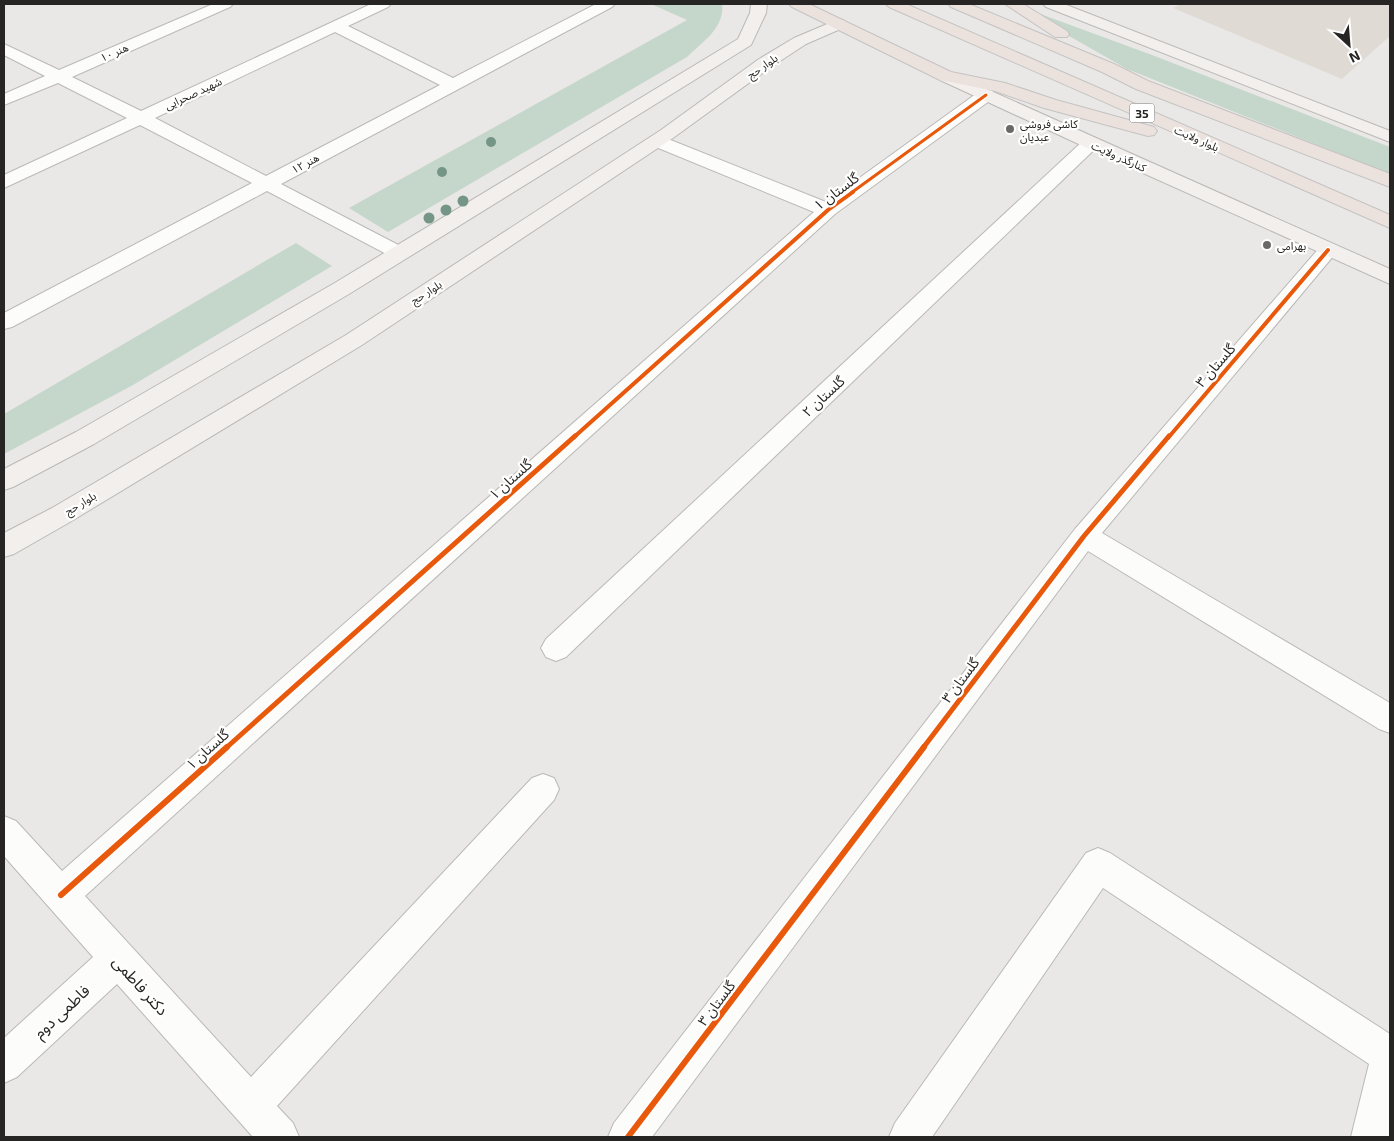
<svg xmlns="http://www.w3.org/2000/svg" width="1394" height="1141" font-family="'Exo 2','Noto Sans Arabic',sans-serif">
<style>
.built{fill:#dfdad4}
.green{fill:#c5d6cb}
.lines{fill:none;stroke-linecap:round;stroke-linejoin:round}
.minor-casing{stroke:#bab9b7;stroke-width:2}
.secondary-casing{stroke:#bab9b7;stroke-width:2}
.primary-casing{stroke:#c4c3c2;stroke-width:2}
.minor{fill:#fcfcfb;fill-rule:evenodd}
.secondary{fill:#f3efed;fill-rule:evenodd}
.primary{fill:#ebe2de;fill-rule:evenodd}
.cycleway-far3-casing{stroke:#fff;stroke-width:5}
.cycleway-far2-casing{stroke:#fff;stroke-width:6}
.cycleway-far1-casing{stroke:#fff;stroke-width:8}
.cycleway-casing{stroke:#fff;stroke-width:9}
.cycleway-far3{stroke:#e8590c;stroke-width:3}
.cycleway-far2{stroke:#e8590c;stroke-width:4}
.cycleway-far1{stroke:#e8590c;stroke-width:5}
.cycleway{stroke:#e8590c;stroke-width:6}
.tree{fill:#759686}
.poi-dot{fill:#6b6967;stroke:#fff;stroke-width:2}
.labels{text-anchor:middle;dominant-baseline:central;stroke-width:4.5;stroke-linejoin:round;paint-order:stroke}
.far-street-label{font-size:11px;fill:#262523;stroke:#fff}
.far-poi-label{font-size:11px;fill:#262523;stroke:#fff;text-anchor:start}
.shield{fill:#fff;stroke:#676665;stroke-width:1}
.shield-label{font-size:12px;font-weight:bold;fill:#262523}
.street-label{font-size:14px;fill:#262523;stroke:#fff}
.near-street-label{font-size:16px;fill:#262523;stroke:#fff}
</style>
<rect width="100%" height="100%" fill="#eae8e6"/>
<polygon class="built" points="1181,4 1390,4 1390,36 1342,79 1173,8"/>
<g class="green">
<path d="M651,4H722C725,28 702,42 687,57L388,232L349,208L687,20Z"/>
<polygon points="1013,4 1152,55 1390,147 1390,174 1127,69"/>
<polygon points="296,243 332,266 133,385 4,454 4,414"/>
</g>
<g class="lines">
<defs>
<g id="minor">
<path d="M213,4H233L230,7L72,77L141,111L371,4H391L388,7L348,26L453,78L596,4H615L612,7L281,184L406,249L409,253L406,257L399,259L392,257L267,191L12,327L4,329V313L252,183L140,125L4,188V175L127,118L58,83L4,105V94L45,76L4,55V44L59,70ZM335,32L440,85L266,176L155,118Z"/>
<polygon points="986,90 992,91 995,95 992,99 835,214 85,896 251,1077 532,778 543,774 554,778 559,789 554,800 277,1106 293,1123 299,1137 253,1137 117,984 17,1077 4,1083 4,1038 93,957 4,856 4,816 16,821 62,871 814,212 651,145 648,141 651,137 657,136 663,137 826,202 980,91"/>
<polygon points="1091,137 1097,139 1100,143 1097,147 566,657 556,661 546,657 541,648 546,639 1085,139"/>
<polygon points="1328,244 1335,246 1338,250 1335,254 1102,533 1390,703 1390,733 1379,729 1088,551 652,1137 608,1137 614,1123 1075,529 1321,246"/>
<polygon points="1098,848 1110,853 1390,1034 1390,1137 1351,1137 1369,1064 1103,888 932,1137 889,1137 895,1123 1086,853"/>
</g>
<g id="secondary">
<polygon points="751,4 767,4 766,13 751,45 349,294 94,444 13,487 4,490 4,469 76,432 333,284 738,39 750,13"/>
<polygon points="1043,4 1064,4 1390,131 1390,142 1046,7"/>
<polygon points="839,19 845,21 847,24 845,27 806,44 771,67 673,138 362,345 70,522 14,554 4,557 4,533 52,508 346,335 661,130 759,59 794,38"/>
<polygon points="946,71 1390,269 1390,284 1085,147 940,80 938,76 940,72"/>
</g>
<g id="primary">
<polygon points="789,4 809,4 951,72 1005,83 1056,100 1154,127 1157,131 1154,135 1148,136 1044,108 995,91 940,80 792,7"/>
<polygon points="886,4 906,4 1390,215 1390,228 889,7"/>
<polygon points="948,4 969,4 1114,64 1148,81 1390,174 1390,187 1136,89 1102,72 951,7"/>
<polygon points="1005,4 1023,4 1067,31 1069,34 1067,37 1055,37"/>
</g>
</defs>
<use href="#minor" class="minor-casing"/>
<use href="#secondary" class="secondary-casing"/>
<use href="#primary" class="primary-casing"/>
<use href="#minor" class="minor"/>
<use href="#secondary" class="secondary"/>
<use href="#primary" class="primary"/>
<defs>
<polyline id="cycleway-far3" points="851,193 986,95"/>
<g id="cycleway-far2">
<polyline points="573,438 828,210 853,192"/>
<polyline points="1168,438 1328,250"/>
</g>
<g id="cycleway-far1">
<polyline points="226,748 575,436"/>
<polyline points="923,748 1084,536 1169,436"/>
</g>
<g id="cycleway">
<polyline points="61,895 227,747"/>
<polyline points="628,1137 924,747"/>
</g>
</defs>
<use href="#cycleway-far3" class="cycleway-far3-casing"/>
<use href="#cycleway-far2" class="cycleway-far2-casing"/>
<use href="#cycleway-far1" class="cycleway-far1-casing"/>
<use href="#cycleway" class="cycleway-casing"/>
<use href="#cycleway-far3" class="cycleway-far3"/>
<use href="#cycleway-far2" class="cycleway-far2"/>
<use href="#cycleway-far1" class="cycleway-far1"/>
<use href="#cycleway" class="cycleway"/>
</g>
<g class="tree">
<circle cx="491" cy="142" r="5"/>
<circle cx="442" cy="172" r="5"/>
<circle cx="463" cy="201" r="5.5"/>
<circle cx="446" cy="210" r="5.5"/>
<circle cx="429" cy="218" r="5.5"/>
</g>
<g class="poi-dot">
<circle cx="1010" cy="129" r="5"/>
<circle cx="1267" cy="245" r="5"/>
</g>
<g class="labels">
<g class="far-street-label">
<text transform="translate(114 52) rotate(-23)">هنر ۱۰</text>
<text transform="translate(762 66) rotate(-35)">بلوار حج</text>
<text transform="translate(193 93) rotate(-25)">شهید صحرایی</text>
<text transform="translate(1197 138) rotate(24)">بلوار ولایت</text>
<text transform="translate(1119 156) rotate(24)">کنارگذر ولایت</text>
<text transform="translate(305 163) rotate(-28)">هنر ۱۲</text>
<text transform="translate(426 292) rotate(-33)">بلوار حج</text>
<text transform="translate(80 503) rotate(-31)">بلوار حج</text>
</g>
<g class="far-poi-label">
<text x="1020" y="123">کاشی فروشی<tspan x="1020" dy="13">عبدیان</tspan></text>
<text x="1277" y="245">بهرامی</text>
</g>
<rect class="shield" x="1129.5" y="103.5" width="25" height="19" rx="4"/>
<g class="shield-label">
<text x="1142" y="113">35</text>
</g>
<g class="street-label">
<text transform="translate(836 191) rotate(-37)">گلستان ۱</text>
<text transform="translate(1215 365) rotate(-49)">گلستان ۳</text>
<text transform="translate(823 396) rotate(-43)">گلستان ۲</text>
<text transform="translate(510 479) rotate(-42)">گلستان ۱</text>
<text transform="translate(960 680) rotate(-53)">گلستان ۳</text>
<text transform="translate(207 749) rotate(-42)">گلستان ۱</text>
<text transform="translate(716 1003) rotate(-53)">گلستان ۳</text>
</g>
<g class="near-street-label">
<text transform="translate(141 985) rotate(48)">دکتر فاطمی</text>
<text transform="translate(61 1011) rotate(-43)">فاطمی دوم</text>
</g>
</g>
<rect width="1394" height="1141" fill="none" stroke="#262523" stroke-width="10"/>
<g transform="translate(1349 45) rotate(154)" stroke="#ffffff" stroke-width="4" paint-order="stroke">
<path d="M0-4L9 19L0 12L-9 19Z" fill="#262523"/>
<text y="-8" font-size="14" font-weight="bold" text-anchor="middle" fill="#262523">N</text>
</g>
</svg>
